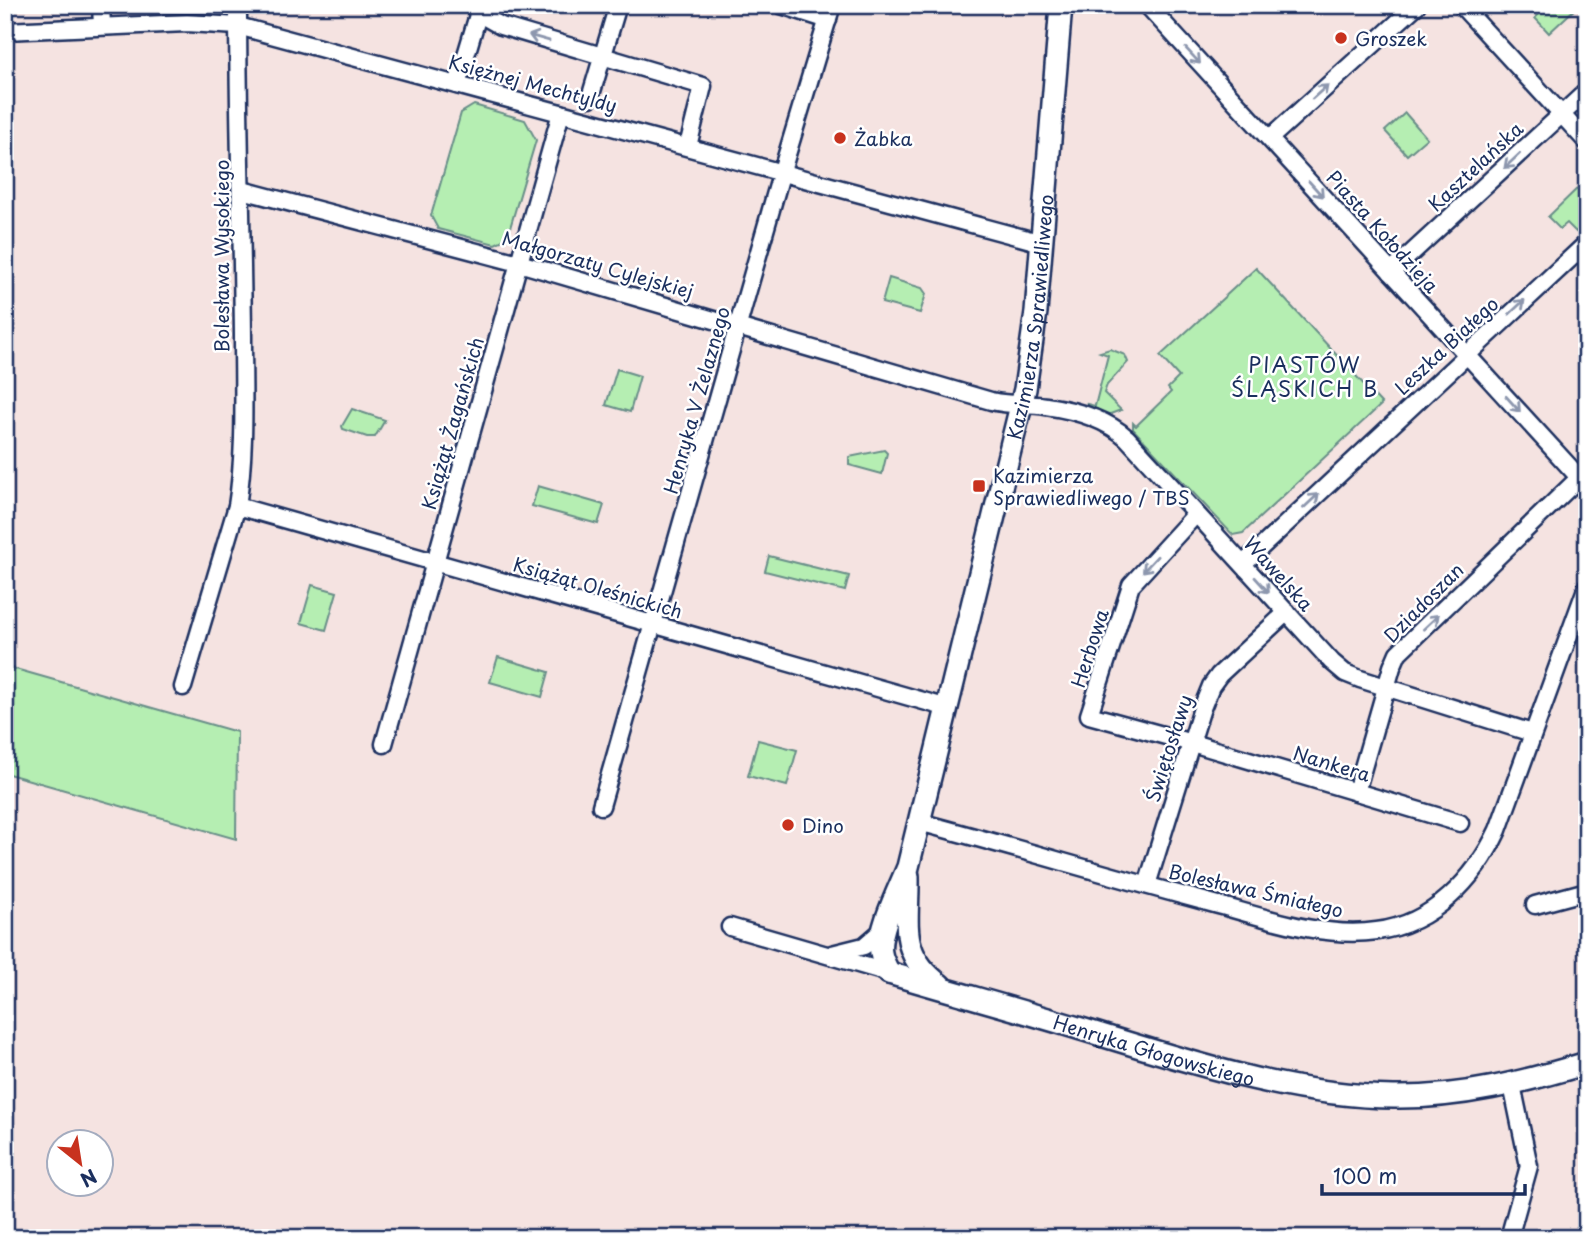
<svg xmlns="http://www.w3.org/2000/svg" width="1592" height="1243" font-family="'Playpen Sans',sans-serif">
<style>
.green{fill:#b5eeb2;stroke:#688e88;stroke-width:2}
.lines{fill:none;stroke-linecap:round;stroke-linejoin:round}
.street-casing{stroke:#1b2f5e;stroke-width:21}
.secondary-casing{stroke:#1b2f5e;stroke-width:26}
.street{stroke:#fff;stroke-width:16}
.secondary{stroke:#fff;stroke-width:21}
.oneway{stroke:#8d97ae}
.poi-dot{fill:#c8321e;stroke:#fff;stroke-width:2.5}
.labels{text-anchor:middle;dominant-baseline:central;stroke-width:5;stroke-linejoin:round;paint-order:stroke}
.poi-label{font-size:19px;fill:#1b2f5e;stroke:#fff;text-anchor:start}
.street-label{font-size:19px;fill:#1b2f5e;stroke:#fff}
.neighbourhood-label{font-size:21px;letter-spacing:2px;fill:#1b2f5e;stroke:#fff}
</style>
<rect width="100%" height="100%" fill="#f5e3e1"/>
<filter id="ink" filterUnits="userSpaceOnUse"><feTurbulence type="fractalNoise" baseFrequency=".0143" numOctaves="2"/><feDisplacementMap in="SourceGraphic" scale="14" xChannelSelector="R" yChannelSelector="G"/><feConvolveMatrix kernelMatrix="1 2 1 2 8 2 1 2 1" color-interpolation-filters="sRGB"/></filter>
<g filter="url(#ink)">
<g class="green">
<polygon points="1548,5 1579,5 1549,33 1535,18"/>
<polygon points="474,105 525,120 536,140 507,238 495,244 438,229 431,216 461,113"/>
<polygon points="1405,113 1427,138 1407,155 1385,131"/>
<polygon points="1585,181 1587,183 1587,221 1576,232 1567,223 1560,229 1548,217"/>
<polygon points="1256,268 1382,404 1243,533 1233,535 1133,429 1133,423 1136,426 1171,392 1168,388 1179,377 1160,356"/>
<polygon points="889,278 922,288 926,294 920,313 882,303"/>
<polygon points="1110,349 1125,355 1128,362 1107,385 1104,393 1121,410 1105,416 1090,410 1087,404 1095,406 1108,355 1100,352"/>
<polygon points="617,369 640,376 630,412 606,405"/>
<polygon points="352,409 385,420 375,437 367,437 343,429 342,426"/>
<polygon points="884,450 887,453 882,474 849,465 849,457"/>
<polygon points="538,486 604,505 598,524 532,506"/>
<polygon points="769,556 849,576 845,591 765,571"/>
<polygon points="312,585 337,592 326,630 301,623"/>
<polygon points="498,657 549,672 542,697 490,682"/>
<polygon points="5,666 237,732 236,839 5,773"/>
<polygon points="758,740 797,750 787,786 748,776"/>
</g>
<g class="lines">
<defs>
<g id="street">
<polyline points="101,5 102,26"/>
<polyline points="473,5 478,13 501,26 703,86 688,146"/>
<polyline points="781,5 828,20"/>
<polyline points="1147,5 1587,486"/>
<polyline points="1461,5 1587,142"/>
<polyline points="5,31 187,23 238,26 1042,243"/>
<polyline points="457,85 481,5"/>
<polyline points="590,98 618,5"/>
<polyline points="1270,138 1417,5"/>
<path d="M242,190L519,263L991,401C1012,406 1026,403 1046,406C1074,410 1106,419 1127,438L1332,662L1345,673L1360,679L1532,733"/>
<polyline points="1391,272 1587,91"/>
<polyline points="237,506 948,708"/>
<polyline points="1196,514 1131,585 1089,715 1192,743 1460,823"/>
<polyline points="1243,564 1587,243"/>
<path d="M183,687L237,506C246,450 243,392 243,336C242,225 238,115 238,5"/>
<polyline points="384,744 561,113"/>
<polyline points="1356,792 1392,667 1398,653 1579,478"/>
<polyline points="601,806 782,171 832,5"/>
<path d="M919,822C1017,848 1113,877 1211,903C1264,917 1322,939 1377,931C1433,924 1475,879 1498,830L1587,586"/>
<polyline points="1147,885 1202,708 1211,686 1219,675 1287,612"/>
<polyline points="1535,905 1587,891"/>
<polyline points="730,927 889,973"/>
<polyline points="832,954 864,946 885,928"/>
<polyline points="1509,1238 1529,1166 1512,1085"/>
</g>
<g id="secondary">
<path d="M908,876C909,923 897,953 940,985"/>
<path id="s1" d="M889,973C886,967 882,960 881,953C877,932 900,887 908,867L1025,389L1036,312L1061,5"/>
<path id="s2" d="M889,973C952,992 1016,1009 1078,1028C1181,1059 1286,1096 1394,1097C1461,1098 1524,1082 1587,1063"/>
</g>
</defs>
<use href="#street" class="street-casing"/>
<use href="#secondary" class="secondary-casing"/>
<use href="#street" class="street"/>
<use href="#secondary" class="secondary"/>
</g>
<defs><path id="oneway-shaft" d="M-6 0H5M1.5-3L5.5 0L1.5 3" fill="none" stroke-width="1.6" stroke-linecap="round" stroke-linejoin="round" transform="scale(1.75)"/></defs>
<g class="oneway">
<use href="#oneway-shaft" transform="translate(539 38) rotate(-164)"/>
<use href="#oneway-shaft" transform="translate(1193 56) rotate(47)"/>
<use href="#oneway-shaft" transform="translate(1320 92) rotate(-42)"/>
<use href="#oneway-shaft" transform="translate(1512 161) rotate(137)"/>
<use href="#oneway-shaft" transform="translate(1316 189) rotate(48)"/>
<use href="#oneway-shaft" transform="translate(1517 307) rotate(-43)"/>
<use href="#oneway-shaft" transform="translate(1513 404) rotate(48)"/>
<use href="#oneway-shaft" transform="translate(1311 501) rotate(-43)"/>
<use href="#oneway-shaft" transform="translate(1150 564) rotate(133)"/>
<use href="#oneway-shaft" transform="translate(1262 585) rotate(48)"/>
<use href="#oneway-shaft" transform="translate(1431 622) rotate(-43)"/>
</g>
</g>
<g class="poi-dot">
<circle cx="1341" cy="38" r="7"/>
<circle cx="840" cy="138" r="7"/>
<rect x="972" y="479" width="14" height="14" rx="3.5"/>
<circle cx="788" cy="825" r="7"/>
</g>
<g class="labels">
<g class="poi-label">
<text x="1355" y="38">Groszek</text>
<text x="854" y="138">Żabka</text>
<text x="993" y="475">Kazimierza<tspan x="993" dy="22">Sprawiedliwego / TBS</tspan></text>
<text x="802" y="825">Dino</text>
</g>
<g class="street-label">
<text transform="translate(533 83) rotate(15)">Księżnej Mechtyldy</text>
<text transform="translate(1475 166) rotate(-43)">Kasztelańska</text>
<text transform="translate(1383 231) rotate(48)">Piasta Kołodzieja</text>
<text transform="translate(221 256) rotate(-90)">Bolesława Wysokiego</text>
<text transform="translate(598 264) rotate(16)">Małgorzaty Cylejskiej</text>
<text stroke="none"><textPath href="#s1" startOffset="677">Kazimierza Sprawiedliwego</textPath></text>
<text transform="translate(1446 345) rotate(-43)">Leszka Białego</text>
<text transform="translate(696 400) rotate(-74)">Henryka V Żelaznego</text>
<text transform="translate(452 423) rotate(-74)">Książąt Żagańskich</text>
<text transform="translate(1279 573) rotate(48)">Wawelska</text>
<text transform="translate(598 587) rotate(16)">Książąt Oleśnickich</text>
<text transform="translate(1423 602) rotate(-45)">Dziadoszan</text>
<text transform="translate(1089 648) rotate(-72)">Herbowa</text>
<text transform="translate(1168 748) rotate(-72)">Świętosławy</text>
<text transform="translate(1332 763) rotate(17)">Nankera</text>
<text transform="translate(1256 890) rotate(13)">Bolesława Śmiałego</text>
<text stroke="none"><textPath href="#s2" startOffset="276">Henryka Głogowskiego</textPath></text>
</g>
<g class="neighbourhood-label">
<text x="1305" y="364">PIASTÓW<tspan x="1305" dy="24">ŚLĄSKICH B</tspan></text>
</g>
</g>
<rect width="1592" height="1243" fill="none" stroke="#fff" stroke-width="28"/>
<rect x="14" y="14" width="1564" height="1215" fill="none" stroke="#1b2f5e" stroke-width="2.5" filter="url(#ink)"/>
<g transform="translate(80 1163) rotate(150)"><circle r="33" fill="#ffffff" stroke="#a4acbf" stroke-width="2"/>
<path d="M0-5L12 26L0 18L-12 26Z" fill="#c8321e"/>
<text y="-10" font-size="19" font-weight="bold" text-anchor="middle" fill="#1b2f5e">N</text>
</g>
<path d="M1322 1184v10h203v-10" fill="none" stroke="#1b2f5e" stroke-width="3.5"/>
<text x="1333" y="1184" font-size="21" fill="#1b2f5e" stroke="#ffffff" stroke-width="5" paint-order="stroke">100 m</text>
</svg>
